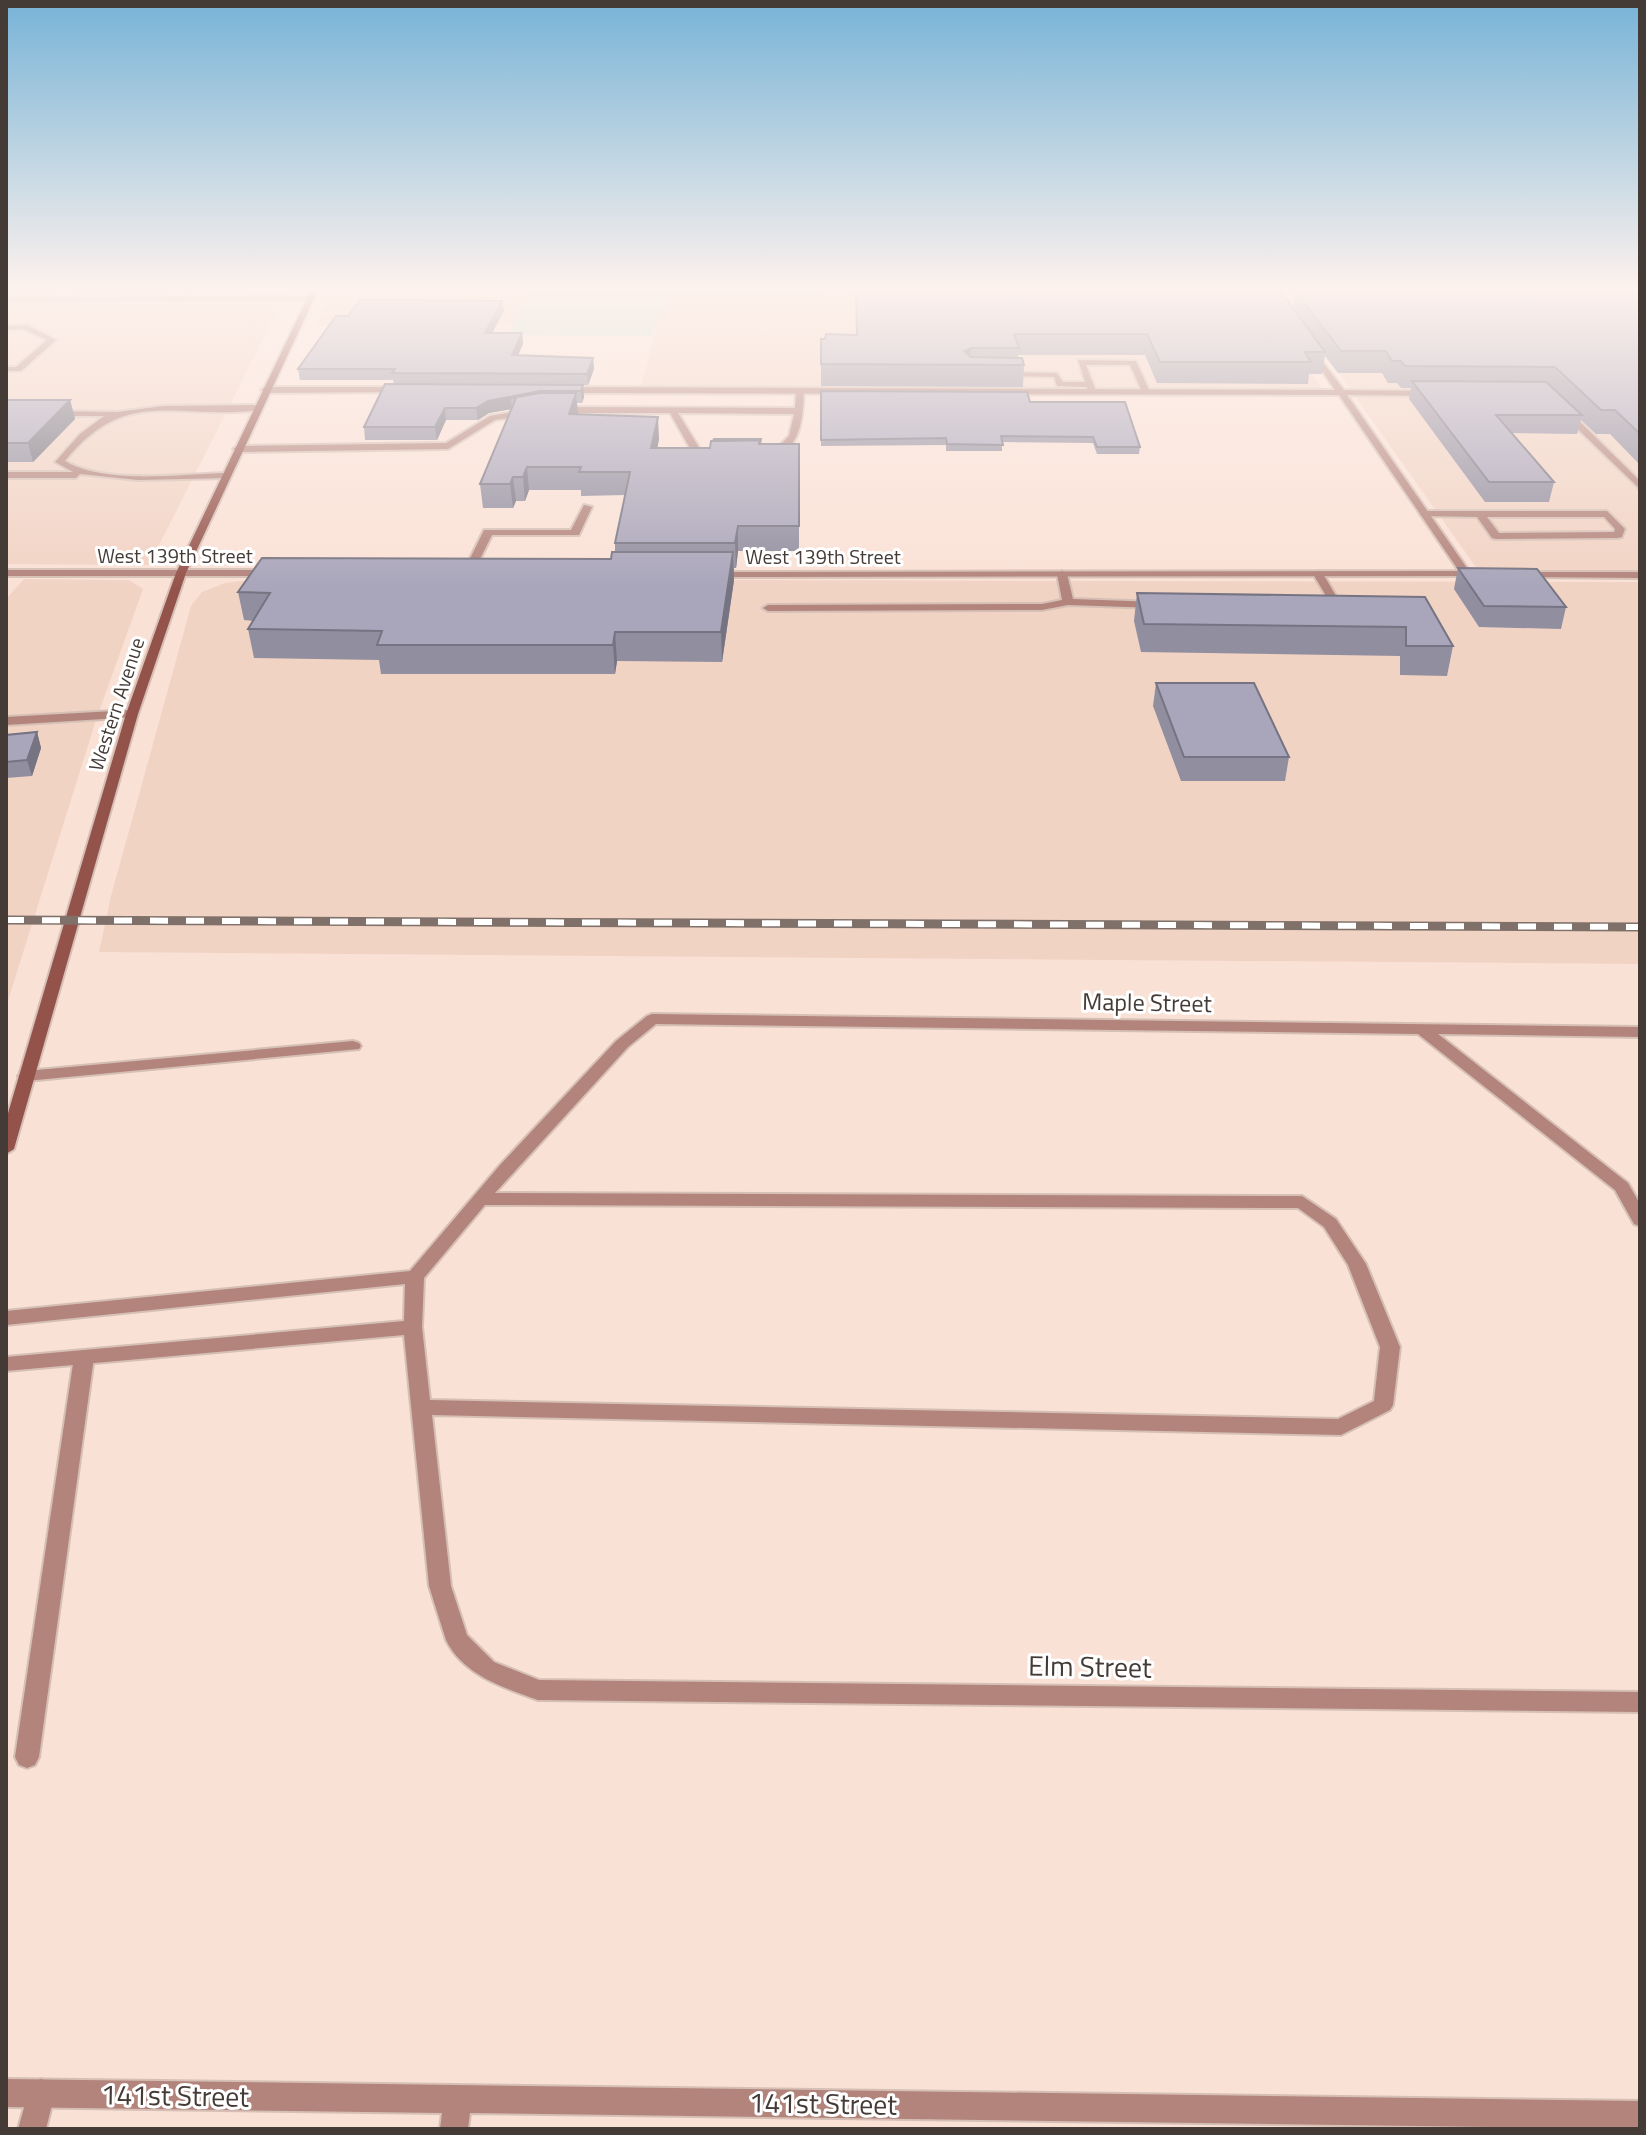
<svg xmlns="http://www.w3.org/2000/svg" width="1646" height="2135" font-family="'Titillium Web',sans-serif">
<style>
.built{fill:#f1d3c4}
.green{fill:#bde5cf}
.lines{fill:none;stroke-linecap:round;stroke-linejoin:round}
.lane-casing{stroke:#d6c0b6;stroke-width:4}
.street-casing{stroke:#d6c0b6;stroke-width:4}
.secondary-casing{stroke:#d6c0b6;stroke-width:4}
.lane{fill:#b2847c;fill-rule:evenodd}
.street{fill:#b2847c;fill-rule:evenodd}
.secondary{fill:#94534a;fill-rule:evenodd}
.rail-far1-casing{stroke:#7f716a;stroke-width:5}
.rail-casing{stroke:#7f716a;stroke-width:9}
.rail-far1{stroke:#fff;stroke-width:3;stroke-dasharray:9;stroke-linecap:butt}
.rail{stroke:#fff;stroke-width:6;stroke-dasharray:18;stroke-linecap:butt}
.wall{fill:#918ea0}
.shaded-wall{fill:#767482}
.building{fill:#a9a5ba;stroke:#767482;stroke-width:2}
.labels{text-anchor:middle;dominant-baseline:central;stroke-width:6;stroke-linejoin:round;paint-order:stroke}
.far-street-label{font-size:20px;fill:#443b36;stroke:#fff}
.street-label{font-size:24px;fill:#443b36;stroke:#fff}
.near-street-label{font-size:28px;fill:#443b36;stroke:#fff}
</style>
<rect width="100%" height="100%" fill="#fae1d6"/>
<g class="built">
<polygon points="530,290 513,326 317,325 331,291"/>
<polygon points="819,290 1256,290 1322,388 641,386 665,296 818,296"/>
<polygon points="1280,290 1581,290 1640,311 1640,571 1478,570"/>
<polygon points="287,292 149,565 6,564 6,294"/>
<polygon points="24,579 129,580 143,589 96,720 6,1007 6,599"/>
<polygon points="258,579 1640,582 1640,964 99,952 111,896 191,606 202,592 225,583"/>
</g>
<g class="green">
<polygon points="6,290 289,290 6,294"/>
<polygon points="530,290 819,290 819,296 665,296 652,336 509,335"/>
</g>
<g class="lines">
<defs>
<g id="lane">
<polygon points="314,296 311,300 6,301 6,297"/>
<polygon points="27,325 56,340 21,371 6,371 6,367 16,367 47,340 23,329 6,330 6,326"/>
<polygon points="1078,360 1136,361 1150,392 1143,394 1130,365 1086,365 1096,391 1092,394 1086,387 1057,386 1054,377 1003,376 999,374 1003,372 1057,373 1063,382 1085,382"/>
<path d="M800,388L804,391C803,418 801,446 774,459L769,456L789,436L794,414L678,413L703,454L716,457L700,460L695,457L670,413H557L553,410L557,407L795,408L796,391Z"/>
<path d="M257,405L260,406V410C179,421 126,384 65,461C106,485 180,474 226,473L229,474V478L138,480L80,474L76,478H6V472H73L55,462L80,434L104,416H54L51,415V411L117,412L163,406Z"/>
<polygon points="530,409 534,412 533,414 495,420 448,449 238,452 233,449 238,446 446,443 490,416"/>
<polygon points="1561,409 1567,409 1640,481 1640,489 1561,413"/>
<polygon points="584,505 592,507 579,535 492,535 472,575 463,573 484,530 571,530"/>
<path d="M1425,511H1607L1625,529L1622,537L1618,538L1496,539L1492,538L1477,517L1422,516L1420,514ZM1487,517H1604L1615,529L1614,532L1499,533Z"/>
<polygon points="1062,571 1067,574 1073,599 1157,602 1162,605 1157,608 1068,605 1042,610 768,611 763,608 768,605 1042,604 1062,600 1057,574"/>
<polygon points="1318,571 1322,572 1339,601 1338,603 1320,608 1315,605 1328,599 1313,574"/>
<polygon points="353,1041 359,1043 361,1046 359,1049 26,1081 18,1076 26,1071"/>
<polygon points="84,1350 91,1352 94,1357 39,1757 35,1765 27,1768 19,1765 15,1757 74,1357 77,1352"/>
<polygon points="41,2079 51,2083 55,2093 46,2129 18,2129 31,2083"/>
</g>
<g id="street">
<polygon points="1312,348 1344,390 1435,391 1435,395 1432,396 1347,395 1469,571 1482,572 1482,576 714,577 710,576 710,572 1459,571 1339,395 563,393 559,390 563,387 1335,390 1308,350"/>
<polygon points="404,387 407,388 407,392 265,393 261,390 265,387"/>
<polygon points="6,570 270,570 275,573 270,576 6,576"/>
<polygon points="1522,572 1640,572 1640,578 1518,577 1517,575"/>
<polygon points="132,710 136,711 136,717 6,725 6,717"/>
<path d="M652,1014L1640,1027V1037L1438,1034L1628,1183L1640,1204V1226L1634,1224L1615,1190L1418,1034L656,1024L628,1047L495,1193L1302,1196L1336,1219L1366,1264L1400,1347L1393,1405L1390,1410L1341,1435L432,1415L451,1586L467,1635L494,1662L539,1680L1640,1692V1712L538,1700C504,1688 463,1675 446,1640L429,1586L404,1335L6,1371V1357L404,1321L405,1284L6,1325V1311L410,1271L500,1165L616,1041L647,1016ZM485,1205L1298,1208L1324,1227L1348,1265L1380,1347L1374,1401L1338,1419L430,1400L422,1327L424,1278Z"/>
<polygon points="6,2079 1640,2101 1640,2129 470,2113 468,2129 440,2129 442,2113 6,2107"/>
</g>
<polygon id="secondary" points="311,290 318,290 186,573 138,714 14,1149 6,1154 6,1120 126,714 176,573"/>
</defs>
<use href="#lane" class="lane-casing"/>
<use href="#street" class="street-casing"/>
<use href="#secondary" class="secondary-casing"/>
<use href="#lane" class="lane"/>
<use href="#street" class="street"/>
<use href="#secondary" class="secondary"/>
<defs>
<polyline id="rail-far1" points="1615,290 1640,299"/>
<polyline id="rail" points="6,920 1640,927"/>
</defs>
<use href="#rail-far1" class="rail-far1-casing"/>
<use href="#rail" class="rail-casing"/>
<use href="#rail-far1" class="rail-far1"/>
<use href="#rail" class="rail"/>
</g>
<g class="wall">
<polygon points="1264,292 1293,309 1296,292 1640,292 1640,465 1610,434 1596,434 1581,420 1577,434 1512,433 1554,482 1549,502 1485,502 1409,399 1411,388 1401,388 1397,383 1388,383 1382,373 1338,373 1325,356 1322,374 1309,374 1308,384 1157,383 1145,355 1018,355 1018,358 1024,365 1023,387 821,386 821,339"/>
<polygon points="502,301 504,311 492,333 522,333 523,344 518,355 593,358 594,369 588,385 583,385 584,397 582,403 577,403 578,414 659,439 657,448 710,448 761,439 761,444 799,444 799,551 738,551 736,568 734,568 734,580 722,662 617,661 615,674 381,674 379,660 254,658 248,629 254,621 244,620 238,592 611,559 615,552 615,543 625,495 581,496 581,490 529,490 525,501 516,501 513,508 483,508 480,484 511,409 489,413 478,420 446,420 437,440 365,440 364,427 394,384 393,380 300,380 298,369 348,316"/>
<polygon points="821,391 1030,402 1140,447 1139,454 1097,454 1093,443 1002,442 1002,451 946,451 946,445 821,446"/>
<polygon points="6,400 70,400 75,419 33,462 6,462"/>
<polygon points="1458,568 1566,607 1561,629 1479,627 1454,589"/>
<polygon points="1137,593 1425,597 1453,646 1447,676 1400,675 1400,656 1141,652 1134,621"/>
<polygon points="1156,683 1289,757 1285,781 1181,781 1153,706"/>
<polygon points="37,732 41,748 32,776 6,778 6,735"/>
</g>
<g class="shaded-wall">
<polygon points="502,301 504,311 486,344 485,333"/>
<polygon points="522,333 523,344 513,366 512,355"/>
<polygon points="971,348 970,365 964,351"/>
<polygon points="593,358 594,369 588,385 587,374"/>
<polygon points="583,385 584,397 582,403 581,391"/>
<polygon points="540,391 541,403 511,398 512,409 489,413 478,420 476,408 488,401"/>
<polygon points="576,393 578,415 569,414"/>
<polygon points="70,400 75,419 33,462 28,443"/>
<polygon points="445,408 446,420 437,440 435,427"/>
<polygon points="658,417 659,439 653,471 651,448"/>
<polygon points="527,467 529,490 525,501 523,477"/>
<polygon points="513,477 516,501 513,508 510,484"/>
<polygon points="738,526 738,551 736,568 735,543"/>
<polygon points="733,552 734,580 722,662 721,632"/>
<polygon points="615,632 617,661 615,674 613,645"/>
<polygon points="37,732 41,748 32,776 27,760"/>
</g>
<g class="building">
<polygon points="856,290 1263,290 1264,292 1281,292 1325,352 1305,352 1311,362 1160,362 1147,334 1014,334 1019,348 971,348 964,351 971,357 1022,358 1024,365 821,364 821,339 825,339 826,334 857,335"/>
<polygon points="1296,292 1640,292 1640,434 1615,410 1601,410 1555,367 1405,366 1401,361 1392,361 1386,351 1341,351"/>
<polygon points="360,300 502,301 485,333 522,333 512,355 593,358 587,374 392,373 395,369 298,369 336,316 348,316"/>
<polygon points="1412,381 1546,382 1582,415 1496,415 1554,482 1489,482"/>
<polygon points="385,384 583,385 581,391 540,391 488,401 476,408 445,408 435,427 364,427"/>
<polygon points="821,391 1027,392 1030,402 1125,402 1140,447 1097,447 1093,437 1001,436 1003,445 947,444 946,438 821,440"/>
<polygon points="540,393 576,393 569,414 658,417 651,448 710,448 711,441 759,440 759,444 799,444 799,526 738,526 735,543 615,543 630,472 579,472 581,467 527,467 523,477 513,477 510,484 480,484 516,398 511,398"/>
<polygon points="6,400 70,400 28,443 6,443"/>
<polygon points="714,439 761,439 760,444 759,440 713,441"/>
<polygon points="612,552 733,552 721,632 615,632 613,645 377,645 382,631 248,629 270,593 238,592 262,558 611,559"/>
<polygon points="1458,568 1537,569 1566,607 1484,606"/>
<polygon points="1137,593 1425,597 1453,646 1406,646 1406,627 1144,624"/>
<polygon points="1156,683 1254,683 1289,757 1184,757"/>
<polygon points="37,732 27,760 6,762 6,735"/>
</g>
<linearGradient id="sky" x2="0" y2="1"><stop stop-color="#77b3d7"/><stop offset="0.49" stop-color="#fdf2ed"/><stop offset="1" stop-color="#fdf2ed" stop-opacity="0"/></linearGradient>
<rect width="1646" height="589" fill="url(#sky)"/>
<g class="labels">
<g class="far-street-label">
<text x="175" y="555">West 139th Street</text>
<text x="823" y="556">West 139th Street</text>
<text transform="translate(116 704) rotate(-72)">Western Avenue</text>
</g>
<g class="street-label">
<text transform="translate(1147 1002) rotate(1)">Maple Street</text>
</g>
<g class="near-street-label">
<text transform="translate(1090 1666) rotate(1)">Elm Street</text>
<text transform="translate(175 2095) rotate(1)">141st Street</text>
<text transform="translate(823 2103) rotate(1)">141st Street</text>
</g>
</g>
<rect width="1646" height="2135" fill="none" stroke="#443b36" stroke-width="16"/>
</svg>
